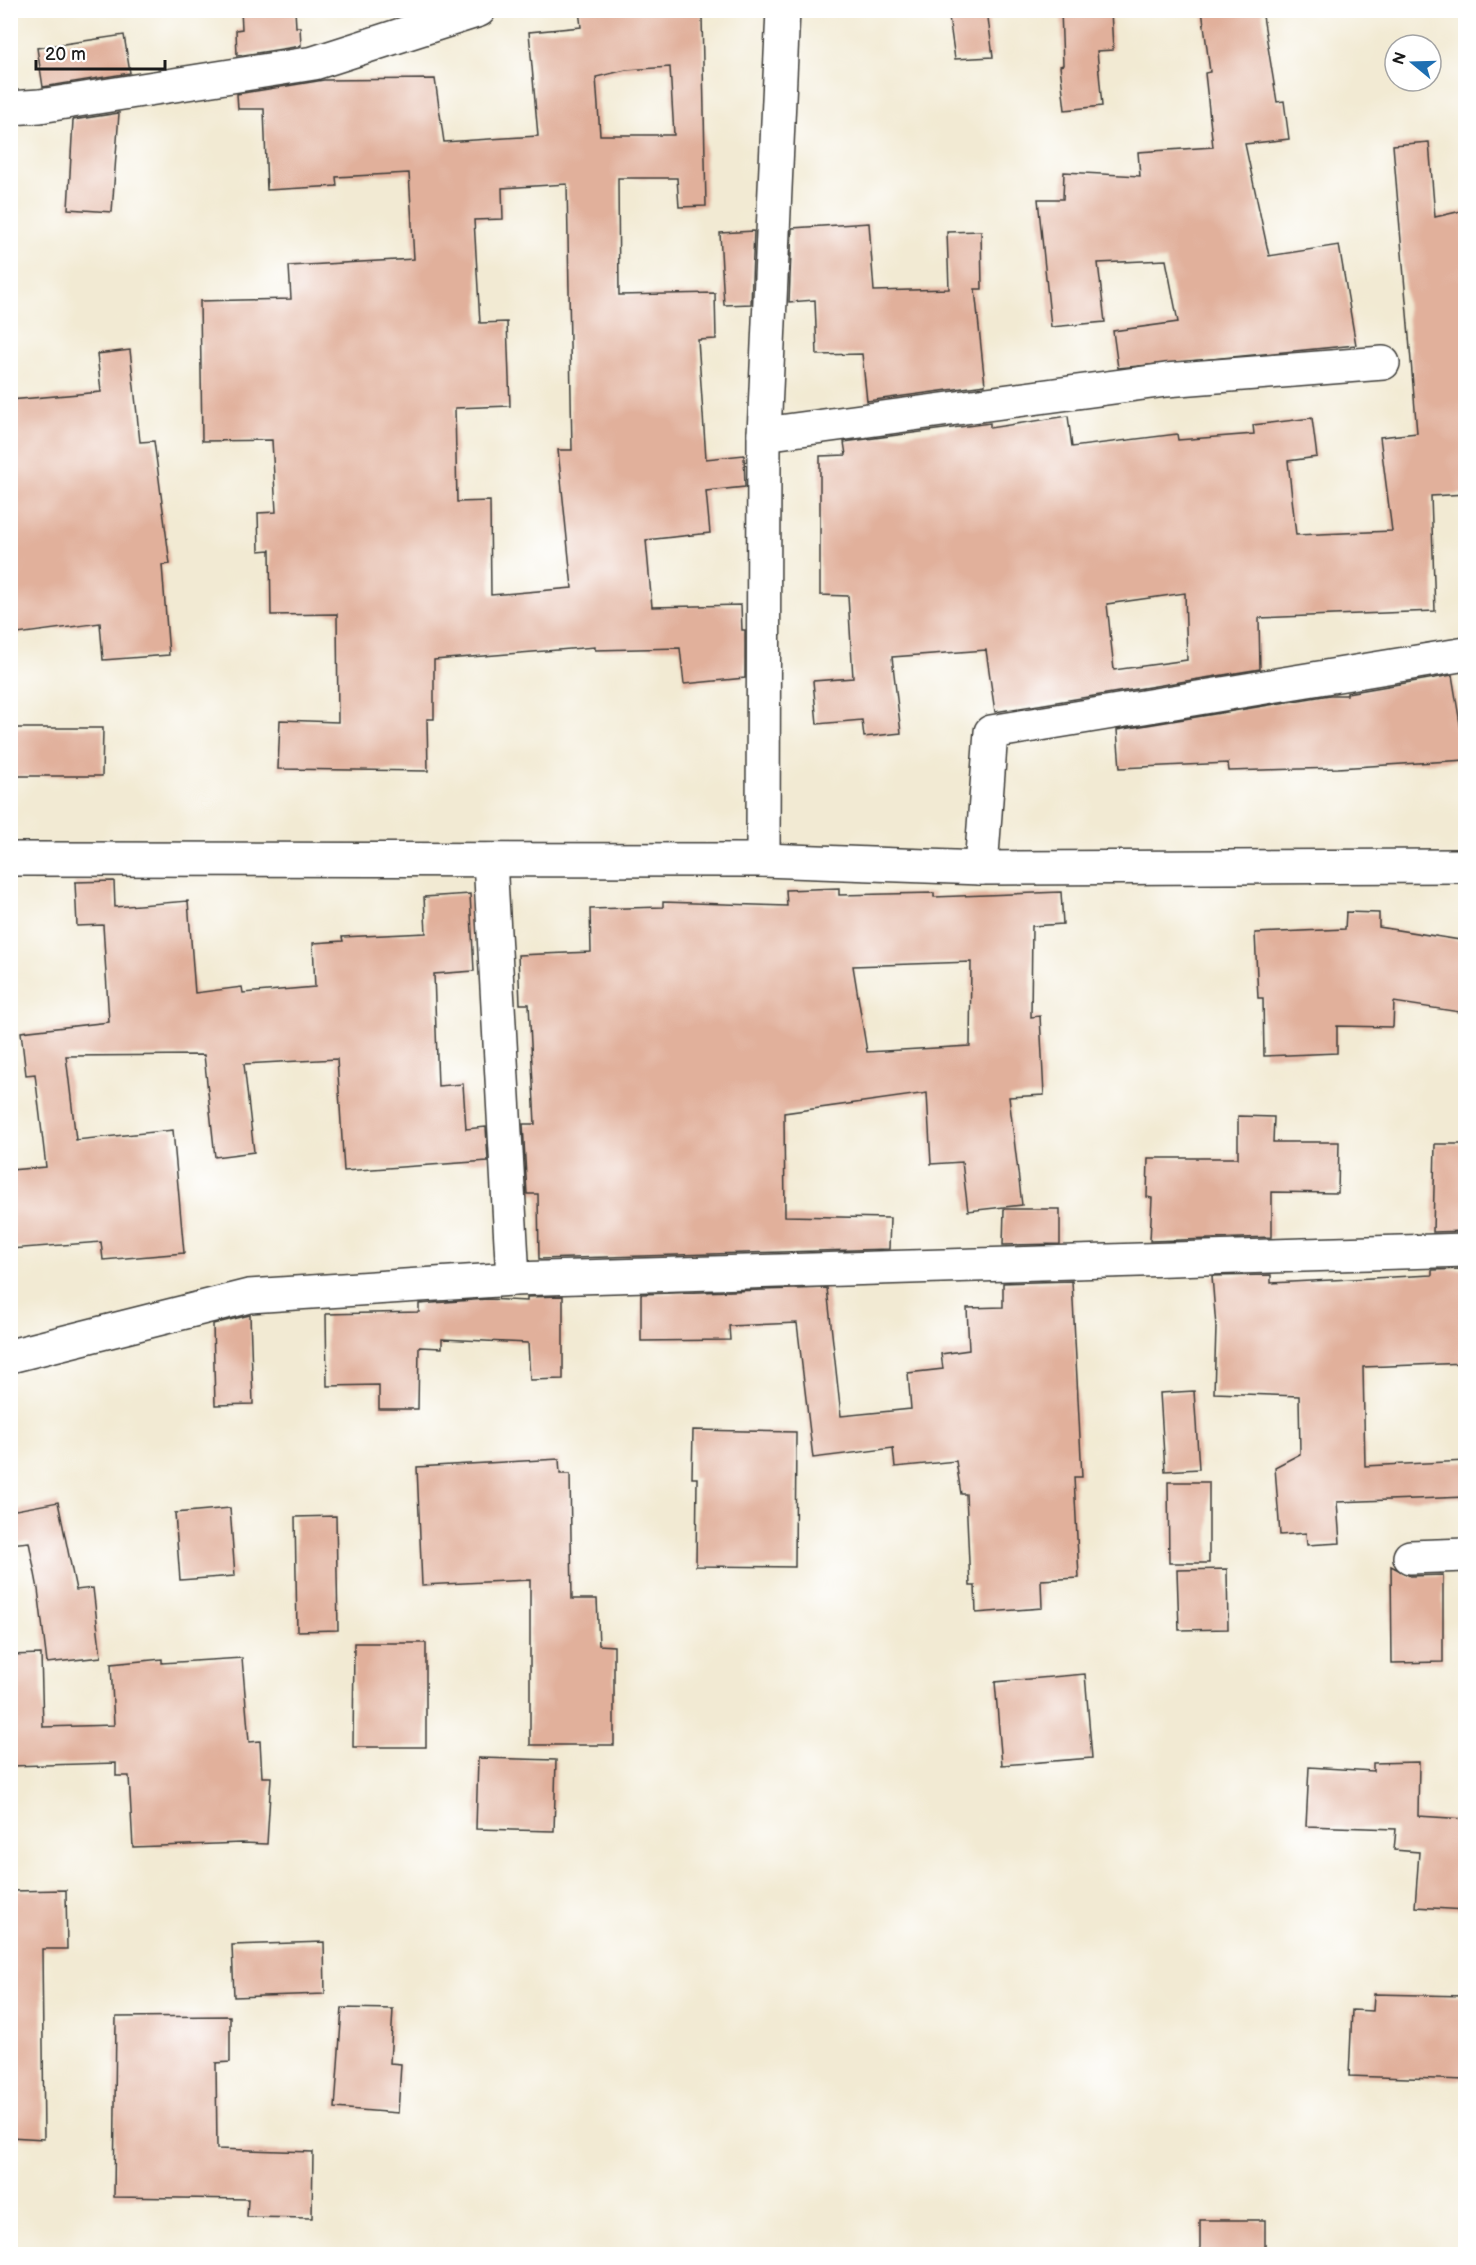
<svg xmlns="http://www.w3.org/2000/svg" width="1476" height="2265" font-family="'Balsamiq Sans',sans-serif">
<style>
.building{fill:#e1b09b;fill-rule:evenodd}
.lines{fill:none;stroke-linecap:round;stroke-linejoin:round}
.minor-casing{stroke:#3c3b37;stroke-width:36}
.minor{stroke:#fff;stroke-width:33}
</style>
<rect width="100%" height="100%" fill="#fff"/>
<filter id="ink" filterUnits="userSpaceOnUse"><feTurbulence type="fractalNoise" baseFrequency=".0167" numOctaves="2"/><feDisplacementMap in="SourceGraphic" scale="12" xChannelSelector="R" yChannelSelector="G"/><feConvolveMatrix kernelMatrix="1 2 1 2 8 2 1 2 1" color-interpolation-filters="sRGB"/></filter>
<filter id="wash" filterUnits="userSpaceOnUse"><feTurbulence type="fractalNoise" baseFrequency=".008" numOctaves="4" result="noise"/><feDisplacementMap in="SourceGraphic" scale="24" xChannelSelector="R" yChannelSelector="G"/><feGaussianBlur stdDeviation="1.35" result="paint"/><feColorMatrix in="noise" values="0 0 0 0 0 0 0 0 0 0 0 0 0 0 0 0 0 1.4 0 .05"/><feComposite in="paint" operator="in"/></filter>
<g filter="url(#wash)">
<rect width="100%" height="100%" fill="#f2ead3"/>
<g id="blocks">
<g class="building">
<polygon points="241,10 295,10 296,27 300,27 301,46 237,56 236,30 242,29"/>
<path d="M579,10H701L702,16L706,206L679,207L677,178H618L619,295L715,293L716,339L698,340L706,459L744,455L745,487L706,491L710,533L646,540L652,607L741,605L742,630H745V678L684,684L680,648L595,650V647L434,660V719H427L428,771L278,769L280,720L338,722L337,614L271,615L270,550L259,551L258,513L276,512L272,440L202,441L200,301L291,299L289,266L414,259L409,173L336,177L337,186L267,190L264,109H238L237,94L324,80L435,79L444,142L538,136L529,32L581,27ZM670,67L674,135H600L596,77L626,70ZM567,184L572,450H558L572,588L491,595L490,501L457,502L455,408L510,406L507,322L480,323L474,220L503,219L502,188Z"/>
<polygon points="948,10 987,10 993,57 955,59"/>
<polygon points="1061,10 1111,10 1113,50 1097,51 1102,106 1065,110 1060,66 1063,65"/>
<polygon points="1202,10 1262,10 1277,102 1284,101 1289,139 1245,144 1269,256 1339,245 1356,345 1118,368 1113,331 1178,322 1166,260 1098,263 1105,322 1051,327 1038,199 1063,199 1064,172 1140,176 1138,152 1213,147 1205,73 1210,72"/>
<polygon points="124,35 130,73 43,87 37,48"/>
<polygon points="119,113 112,212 68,209 73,120"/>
<path d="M1429,142L1435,217L1466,210V494L1431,496L1435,611L1259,618L1260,669L995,712L986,650L892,657L901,733L864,737L862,720L817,724L813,681L853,678L848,596L820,595V456L846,455L844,442L990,423V428L1068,416L1072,447L1177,434L1178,440L1254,434L1253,425L1312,418L1317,457L1288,461L1296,535L1392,531L1380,437L1417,433L1393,145ZM1185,593L1187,660L1114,670L1107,604Z"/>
<polygon points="869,223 874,291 949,289 947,232 981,231 982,289 975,289 985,385 867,401 862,354 817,355 815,300 789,302 792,228"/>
<polygon points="754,231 751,304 724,305 720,233"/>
<polygon points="130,350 140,442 154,441 170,564 162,565 169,655 103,660 100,623 10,635 10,400 101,392 97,354"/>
<polygon points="1452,675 1466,760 1338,768 1229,771 1228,763 1120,768 1117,730 1330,695 1347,695 1347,693"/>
<polygon points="10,728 103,728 102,776 10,776"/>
<polygon points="114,881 115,907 188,901 195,993 242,987 243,993 315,987 313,943 343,941 342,937 426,933 424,897 470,894 474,971 434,974 438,1086 463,1084 466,1129 486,1127 488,1161 344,1171 337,1059 244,1064 254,1152 215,1157 204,1055 66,1056 76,1140 173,1130 184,1253 103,1260 101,1242 10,1249 10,1170 46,1167 35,1074 26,1075 21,1032 109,1022 103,925 77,926 75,882"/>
<path d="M839,888V895L934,893V897L1061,892L1063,924L1032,926L1031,1017L1040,1016L1044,1095L1009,1097L1022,1205L968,1211L962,1162L931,1164L927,1093L784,1113L785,1216L890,1218L889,1249L539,1259L538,1194H527L523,1124H535L529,1004H520L518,955L591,952L590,909L663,907V902L787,906L786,890ZM971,962L970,1046L867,1052L853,966Z"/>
<polygon points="1346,912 1379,913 1379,927 1466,941 1466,1013 1394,1002 1393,1027 1337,1026 1337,1053 1264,1056 1263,998 1258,998 1255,933 1345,929"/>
<polygon points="1238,1116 1274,1117 1273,1142 1339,1142 1338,1193 1272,1192 1272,1237 1150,1241 1152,1198 1147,1197 1148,1158 1238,1158"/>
<polygon points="1435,1144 1466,1144 1466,1231 1433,1232"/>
<polygon points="1004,1209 1060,1209 1060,1244 1003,1245"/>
<polygon points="1466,1269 1466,1363 1363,1367 1365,1466 1466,1461 1466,1497 1337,1502 1340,1543 1307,1545 1306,1533 1280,1535 1275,1467 1300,1454 1299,1396 1214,1393 1216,1327 1212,1276 1271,1275 1271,1283 1432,1275 1432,1270"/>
<polygon points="1072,1281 1082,1477 1074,1477 1079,1578 1041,1580 1042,1608 976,1613 975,1586 970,1586 966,1494 961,1494 956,1461 895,1467 893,1448 813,1458 797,1323 729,1326 730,1340 641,1341 641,1294 827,1288 841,1416 911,1409 908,1373 943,1369 941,1354 969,1350 967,1308 1003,1307 1003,1283"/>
<polygon points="563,1296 563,1379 530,1380 528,1343 442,1339 442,1348 419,1347 418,1409 379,1409 379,1385 327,1386 326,1314 419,1312 419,1304 487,1299 527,1301 527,1297"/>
<polygon points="250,1315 253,1404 215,1405 213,1324"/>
<polygon points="1194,1391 1199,1469 1165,1471 1160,1393"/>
<polygon points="693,1430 796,1432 795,1567 696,1566 697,1478 692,1478"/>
<polygon points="559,1459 560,1474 570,1474 572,1599 597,1599 599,1645 614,1646 614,1745 530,1745 530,1580 422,1585 417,1467"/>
<polygon points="1168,1482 1209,1482 1209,1563 1169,1563"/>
<polygon points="58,1502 76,1590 93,1588 101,1657 47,1663 38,1589 29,1542 10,1544 10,1511"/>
<polygon points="230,1508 235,1576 180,1580 175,1513"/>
<polygon points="336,1516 338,1630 297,1631 295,1517"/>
<polygon points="1391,1566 1410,1576 1443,1575 1443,1662 1392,1663"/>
<polygon points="1227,1569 1228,1629 1179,1630 1177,1570"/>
<polygon points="354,1643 426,1643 426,1747 353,1747"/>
<polygon points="41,1654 43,1727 114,1725 111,1664 162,1659 162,1663 242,1658 249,1742 260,1741 262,1777 271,1777 267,1844 242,1843 133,1847 129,1776 116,1776 116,1763 10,1766 10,1655"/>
<polygon points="1085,1674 1092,1758 1002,1765 995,1682"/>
<polygon points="478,1758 556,1760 554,1831 476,1829"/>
<polygon points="1419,1762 1418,1816 1466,1819 1466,1910 1415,1907 1419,1852 1394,1850 1396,1829 1306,1826 1309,1767 1373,1771 1373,1763"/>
<polygon points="66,1890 67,1949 42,1949 44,2139 10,2137 10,1891"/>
<polygon points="324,1942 325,1994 234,1997 232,1945"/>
<polygon points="1374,1994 1466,1996 1466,2080 1349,2076 1352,2010 1373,2011"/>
<polygon points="342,2008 393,2009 390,2063 401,2064 398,2113 335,2108"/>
<polygon points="230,2016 230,2062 216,2063 217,2149 313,2152 312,2218 247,2217 248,2199 114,2197 116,2017"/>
<rect x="1200" y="2220" width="65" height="34"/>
</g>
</g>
</g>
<g filter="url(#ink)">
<use href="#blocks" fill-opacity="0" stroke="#3c3b37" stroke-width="1.5"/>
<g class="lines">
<defs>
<g id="minor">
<polyline points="10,108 40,106 314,63 479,10"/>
<polyline points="764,434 1166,380 1383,363"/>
<polyline points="10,859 763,860 981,868 1466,866"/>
<polyline points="490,860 513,1279"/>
<polyline points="763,860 764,434 783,10"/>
<polyline points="981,868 991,732 1466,654"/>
<polyline points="10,1356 249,1296 513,1279 1466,1250"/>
<polyline points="1410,1557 1466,1555"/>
</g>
</defs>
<use href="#minor" class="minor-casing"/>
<use href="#minor" class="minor"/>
</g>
</g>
<rect width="1476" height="2265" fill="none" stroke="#fff" stroke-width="36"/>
<g transform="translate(1413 63) rotate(289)"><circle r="28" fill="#ffffff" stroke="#a4a4a4" stroke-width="1.5"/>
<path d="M0-4.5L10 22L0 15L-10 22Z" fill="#1f6fb2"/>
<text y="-9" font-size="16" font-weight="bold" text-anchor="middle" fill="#1c1c1c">N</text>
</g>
<path d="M36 60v9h129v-9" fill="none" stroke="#1c1c1c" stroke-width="3"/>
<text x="45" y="60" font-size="18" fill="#1c1c1c" stroke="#ffffff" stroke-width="4.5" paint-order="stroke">20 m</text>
</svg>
